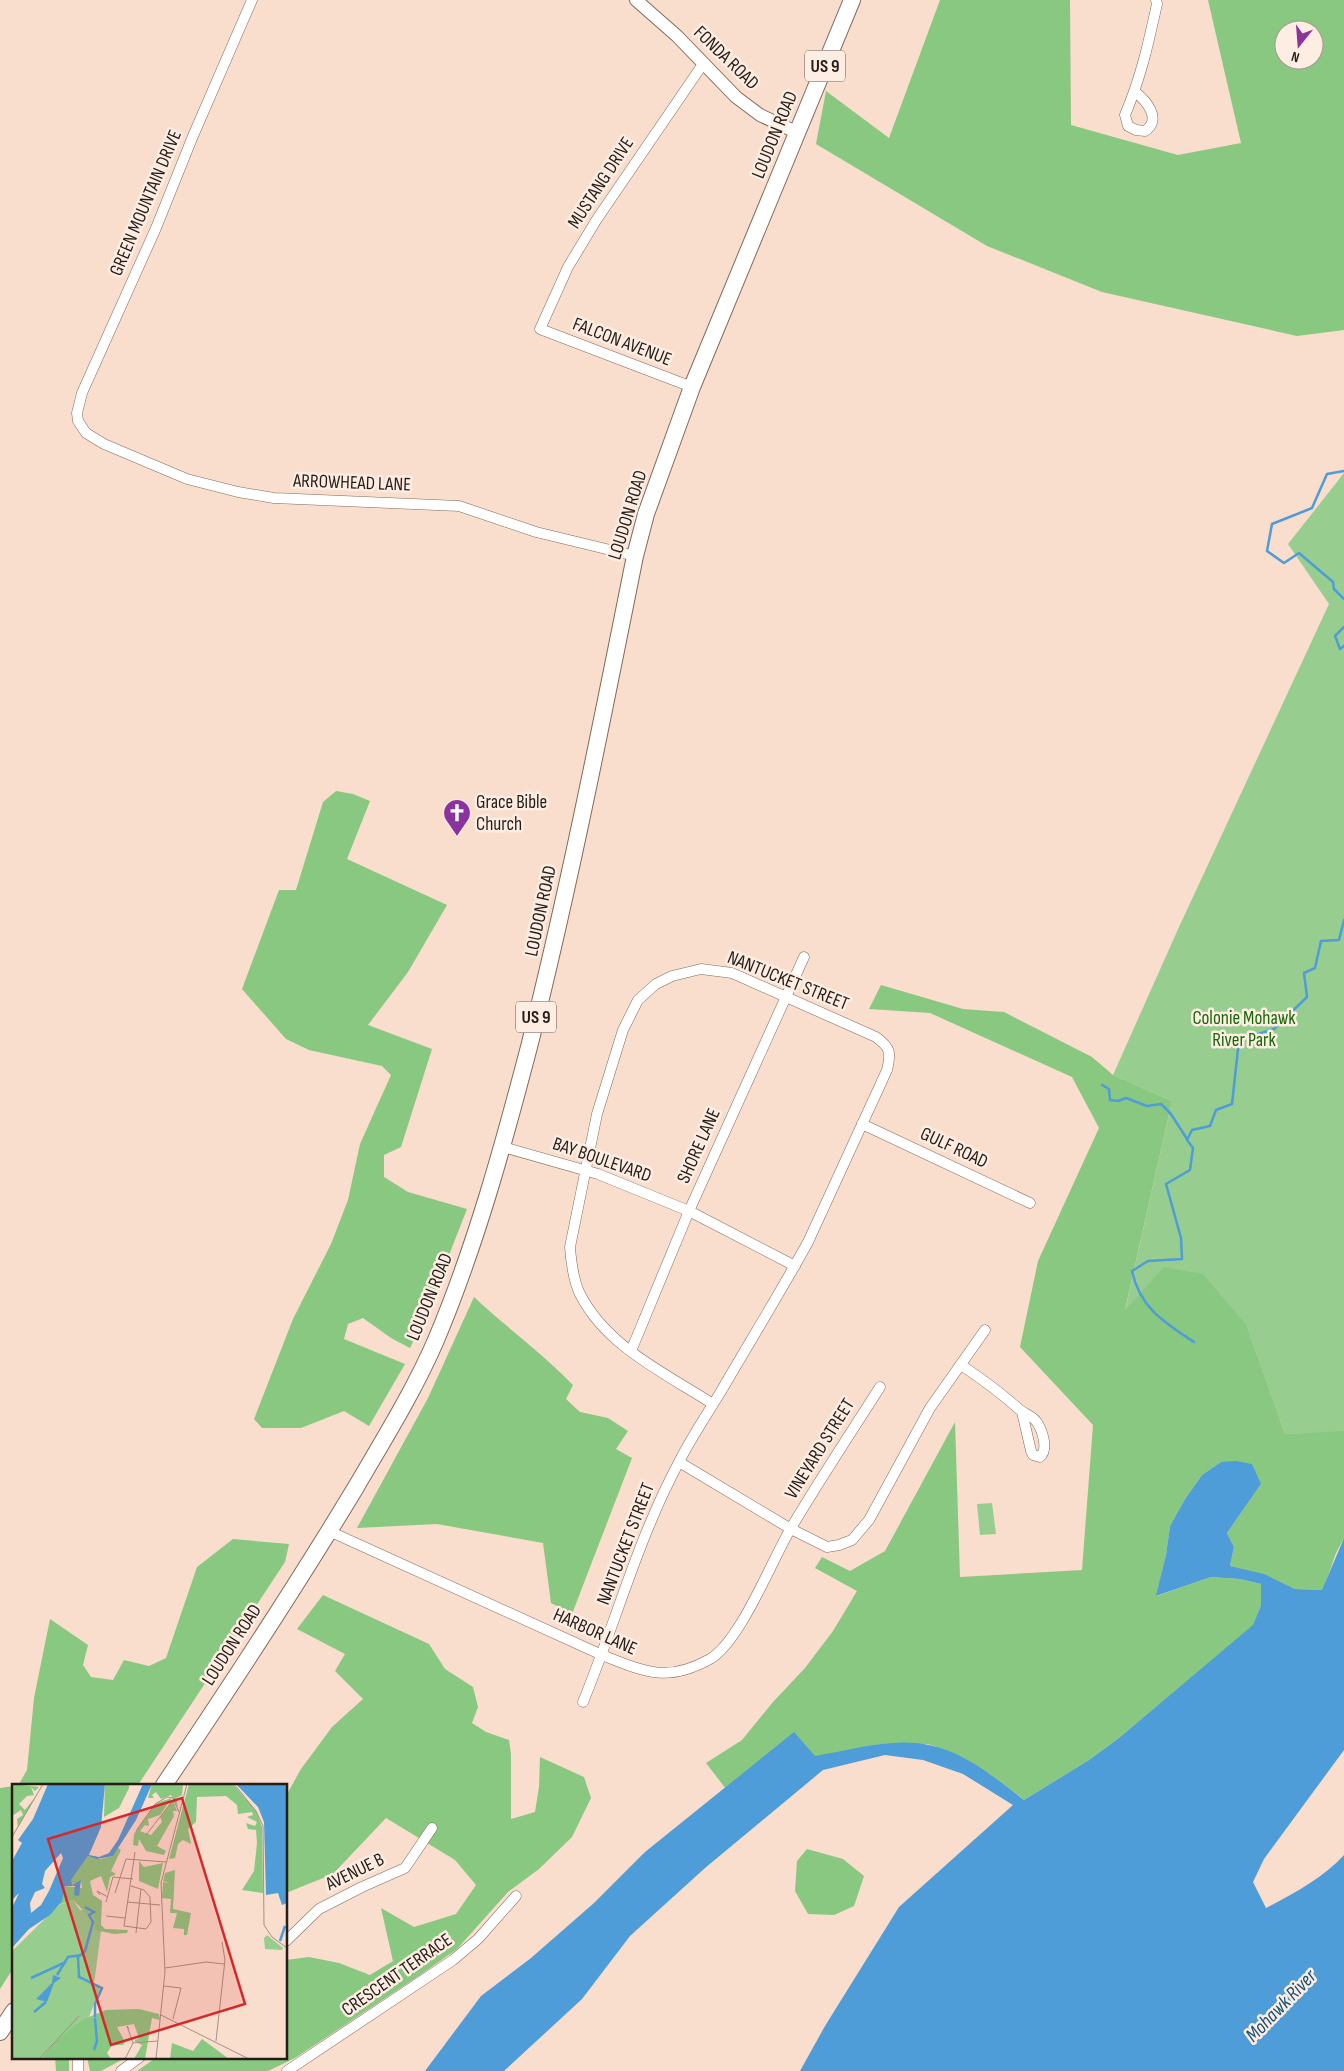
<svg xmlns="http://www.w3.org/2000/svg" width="1344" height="2071" font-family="'Sofia Sans Condensed',sans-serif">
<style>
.green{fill:#97ce8f}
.forest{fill:#89c880;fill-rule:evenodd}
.water{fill:#4e9dd8}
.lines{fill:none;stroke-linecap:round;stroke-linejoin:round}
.stream{stroke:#4e9dd8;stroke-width:2.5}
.minor-casing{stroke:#836a5c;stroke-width:11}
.tertiary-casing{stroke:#836a5c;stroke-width:14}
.primary-casing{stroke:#836a5c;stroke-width:18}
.minor{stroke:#fff;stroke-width:10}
.tertiary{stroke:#fff;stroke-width:12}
.primary{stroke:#fff;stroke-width:16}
.labels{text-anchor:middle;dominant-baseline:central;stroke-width:5;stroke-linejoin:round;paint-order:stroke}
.shield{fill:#feede3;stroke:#675b54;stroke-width:1}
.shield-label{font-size:18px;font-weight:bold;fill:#261d17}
.street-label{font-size:19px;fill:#261d17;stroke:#feede3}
.poi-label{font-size:19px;fill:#261d17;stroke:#feede3;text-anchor:start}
.park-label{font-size:19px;fill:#166a06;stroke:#feede3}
.water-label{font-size:20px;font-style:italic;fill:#165179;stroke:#feede3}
.inset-river{fill:none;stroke:#4e9dd8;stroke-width:2.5}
.inset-road{fill:none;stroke:#a59084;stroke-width:1}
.view{fill:#d62828;fill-opacity:0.15;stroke:#d62828;stroke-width:2.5}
.inset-edge{fill:none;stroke:#261d17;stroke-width:2.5}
</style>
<rect width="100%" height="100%" fill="#f9ddcd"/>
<g class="green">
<polygon points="1344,473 1344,1432 1285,1434 1247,1326 1125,1311 1172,1101 1113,1075 1179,927 1329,604 1288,544"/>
<polygon points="992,1503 996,1534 980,1535 977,1504"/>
</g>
<g class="forest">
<path d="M940,0H1070L1071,125L1178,155L1241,143L1208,0H1344V330L1297,336L1102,292L987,246L816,144L826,91L889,138ZM1284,30H1314V60H1284Z"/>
<polygon points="336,791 353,794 370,801 347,859 447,905 408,972 368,1025 432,1049 401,1147 384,1155 384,1177 408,1192 467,1209 424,1319 410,1348 391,1338 363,1318 348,1324 344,1339 405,1364 369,1426 344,1411 301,1428 262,1428 254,1419 293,1319 331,1244 348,1200 360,1144 391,1075 382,1066 309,1050 286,1039 242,989 279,890 296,890 323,802"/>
<path d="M881,985L963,1009L1004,1012L1092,1057L1113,1075L1172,1101L1125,1310L1164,1267L1203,1274L1247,1326L1285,1434L1344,1431V1538L1336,1553L1323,1590L1295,1589L1264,1575L1230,1566L1234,1547L1227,1533L1261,1484L1221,1462L1202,1475L1185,1499L1170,1526L1166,1555L1157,1596L1211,1577L1240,1579L1261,1584V1605L1253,1626L1119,1738L1089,1760L1024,1800C995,1776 964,1755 928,1744L749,1770L726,1789L706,1763L742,1740L773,1702L805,1668L833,1631L857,1591L815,1568L822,1557L850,1571L885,1551L955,1422L960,1577L1082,1570L1093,1425L1020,1347L1038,1261L1099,1128L1072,1077L930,1013L869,1009Z"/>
<path d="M474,1297C507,1328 541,1352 573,1385L566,1399L580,1412L608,1418L628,1431L616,1449L632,1458L572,1614L551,1603L543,1543L437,1524L357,1528L428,1398Z"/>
<polygon points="233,1539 289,1544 285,1562 138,1785 17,1785 19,1784 27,1770 34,1698 50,1619 88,1645 83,1665 91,1677 113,1680 124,1660 149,1666 166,1658 197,1567"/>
<polygon points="323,1595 429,1644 445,1669 473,1687 478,1707 472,1723 486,1732 509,1740 511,1754 511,1819 535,1812 539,1787 540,1757 584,1777 591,1798 572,1837 539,1869 508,1892 457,1949 420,1975 295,2058 268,2071 137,2071 157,2057 286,2057 286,1960 309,1957 339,1963 370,1975 393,1961 381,1908 414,1927 456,1914 476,1885 455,1860 386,1818 333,1874 286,1893 286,1796 301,1769 332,1727 363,1699 335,1671 345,1654 297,1629"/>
<polygon points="14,1786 14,1967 0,1989 0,1788"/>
<polygon points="807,1849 843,1859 864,1876 854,1906 834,1915 808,1914 795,1891 797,1861"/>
<polygon points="55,2057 69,2057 69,2071 56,2071"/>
<polygon points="87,2057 127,2057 101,2071 90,2071"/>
</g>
<path class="water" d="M1236,1461L1252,1464L1261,1484L1227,1533L1234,1547L1230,1566L1264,1574L1295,1589L1322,1590L1344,1538V1750L1264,1859L1253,1882L1266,1908C1293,1894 1323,1878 1344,1855V2071H800L825,2026L899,1907L1013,1805L963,1774L923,1760L885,1755L823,1770L705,1868L630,1936L582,1999L504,2071H425L481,1996L531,1958L594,1903L645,1852L794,1732L815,1756C851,1750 893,1737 929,1745C964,1752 996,1778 1024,1800L1089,1760L1119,1738L1253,1625L1261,1605V1584L1240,1579L1211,1577L1156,1596L1166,1555L1170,1526L1185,1499L1202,1475L1221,1462Z"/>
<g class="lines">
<g class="stream">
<polyline points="1344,471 1327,474 1312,508 1272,524 1267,551 1284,563 1299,553 1333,582 1334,589 1344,599"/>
<polyline points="1344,627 1335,636 1340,649 1344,646"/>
<polyline points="1102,1085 1109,1089 1110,1100 1118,1101 1126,1098 1147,1106 1161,1104 1171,1114 1187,1139"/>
<path d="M1194,1342C1164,1322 1140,1308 1132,1271L1148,1261L1182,1259L1181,1238L1166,1184L1190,1170L1193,1148L1187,1140L1192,1130L1210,1126L1216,1110L1232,1104L1239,1040L1274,1029L1307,997L1304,973L1315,968L1321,941L1339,940L1344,920"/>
</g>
<defs>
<g id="minor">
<polyline points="252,0 193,136 156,228 82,393 77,413 78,421 86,433 104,444 187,479 238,492 274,498 459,506 536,532 635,556"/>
<path d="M1135,92C1147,101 1162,120 1145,131L1136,130L1128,126L1125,115C1141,77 1148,45 1157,4L1156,0"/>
<polyline points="692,387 540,329 568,267 597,219 703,64"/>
<polyline points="862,1124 1030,1203"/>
<polyline points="503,1147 598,1174 689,1211 795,1266"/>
<polyline points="631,1351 689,1211 804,957"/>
<path d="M961,1365C982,1379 1001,1393 1020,1410C1025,1414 1032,1416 1036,1421C1042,1429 1049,1449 1040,1457L1033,1455L1031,1451L1022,1412"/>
<polyline points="679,1462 791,1529 827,1547 839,1545 852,1540 869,1520 930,1408 985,1330"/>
<path d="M329,1531L602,1655C645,1672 667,1683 710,1659C740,1642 772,1560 791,1528C819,1481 850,1434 880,1387"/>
<path d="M583,1702C616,1622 638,1538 679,1462C691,1438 706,1416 720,1393C749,1343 780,1293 808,1242L887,1070C891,1053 891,1048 876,1037L732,973L701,969L672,976L656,984L638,1000L623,1030L597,1114L570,1247C571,1261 573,1278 579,1292C605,1346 665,1373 713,1404"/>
<polyline points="286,1941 319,1909 362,1887 405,1868 432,1828"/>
<polyline points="78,2057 78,2071"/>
<polyline points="121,2071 140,2057"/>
<polyline points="287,2071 453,1960 478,1939 516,1896"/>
</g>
<polyline id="tertiary" points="636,0 677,36 736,97 760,115 798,133"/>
<g id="primary">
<path d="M164,1785C230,1687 295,1588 356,1487C384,1439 414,1391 436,1340C476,1245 503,1146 529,1047C570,884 602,720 635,556L646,514L692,387L852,0"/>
<polyline points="0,2032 14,2011"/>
</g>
</defs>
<use href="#minor" class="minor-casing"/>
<use href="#tertiary" class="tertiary-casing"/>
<use href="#primary" class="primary-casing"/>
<use href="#minor" class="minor"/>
<use href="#tertiary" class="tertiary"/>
<use href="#primary" class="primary"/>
</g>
<defs>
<symbol id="church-pin" viewBox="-11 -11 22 30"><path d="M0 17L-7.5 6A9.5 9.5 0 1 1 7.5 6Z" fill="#8a329e" stroke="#feede3"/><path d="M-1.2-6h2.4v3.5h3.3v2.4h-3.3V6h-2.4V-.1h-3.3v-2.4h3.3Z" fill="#fff"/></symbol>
</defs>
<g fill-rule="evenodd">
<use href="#church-pin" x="441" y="797" width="32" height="43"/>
</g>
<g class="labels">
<g class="shield">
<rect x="805" y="50.5" width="40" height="31" rx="4"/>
<rect x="516" y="1001.5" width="40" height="31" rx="4"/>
</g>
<g class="shield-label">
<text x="825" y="66">US 9</text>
<text x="536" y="1017">US 9</text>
</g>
<g class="street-label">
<text transform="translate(726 58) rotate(44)">FONDA ROAD</text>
<text transform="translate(775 135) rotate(-68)">LOUDON ROAD</text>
<text transform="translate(601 183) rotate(-57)">MUSTANG DRIVE</text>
<text transform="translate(146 203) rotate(-67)">GREEN MOUNTAIN DRIVE</text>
<text transform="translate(622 342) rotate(21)">FALCON AVENUE</text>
<text transform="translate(352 483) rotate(2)">ARROWHEAD LANE</text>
<text transform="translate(628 515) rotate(-73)">LOUDON ROAD</text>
<text transform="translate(541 911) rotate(-78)">LOUDON ROAD</text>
<text transform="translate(788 981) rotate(22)">NANTUCKET STREET</text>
<text transform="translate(699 1146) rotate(-66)">SHORE LANE</text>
<text transform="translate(954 1148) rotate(25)">GULF ROAD</text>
<text transform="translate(602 1160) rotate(19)">BAY BOULEVARD</text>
<text transform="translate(430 1297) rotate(-68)">LOUDON ROAD</text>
<text transform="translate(820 1449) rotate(-58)">VINEYARD STREET</text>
<text transform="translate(626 1544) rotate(-69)">NANTUCKET STREET</text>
<text transform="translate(595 1632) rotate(24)">HARBOR LANE</text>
<text transform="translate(232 1645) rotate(-57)">LOUDON ROAD</text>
<text transform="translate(355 1872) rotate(-26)">AVENUE B</text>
<text transform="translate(397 1975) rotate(-35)">CRESCENT TERRACE</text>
</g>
<g class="poi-label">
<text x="476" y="802">Grace Bible<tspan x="476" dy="22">Church</tspan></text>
</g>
<g class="park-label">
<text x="1244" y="1018">Colonie Mohawk<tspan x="1244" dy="22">River Park</tspan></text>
</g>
<g class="water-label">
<text transform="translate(1281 2006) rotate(-46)">Mohawk River</text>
</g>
</g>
<g transform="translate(12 1784)">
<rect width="275" height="275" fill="#f9ddcd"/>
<path d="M61,116L68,126L81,124L89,147L82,200L88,205L77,233L43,257L29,275H0V167L47,121ZM255,151L271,164L270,166L253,165L252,154Z" fill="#97ce8f"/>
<path d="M0,0L27,3L23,7L19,3L22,11L15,12L7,20L13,26L24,12L6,43L5,35L11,31L9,26L0,32ZM93,0H117V4L107,24L92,33ZM140,0L171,1L170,11L164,14L166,23L159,11L149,15L144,8L140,11L142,14H136ZM177,0H221L244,27L250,43L251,109L230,106L242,87L245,59L244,46L236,45L234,39L243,42L245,38L235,33L241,31L240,28L226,30L225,21L214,12L185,13L184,38L176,45L179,60L171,56L166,60L163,74L157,75ZM160,14L148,31L136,35L137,42L133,41L128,47L139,51L150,38L148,33L161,16L165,27H161L162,32L145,62L154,67L152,71L134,67L127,55L126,62L121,61L122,50L144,19ZM106,64L109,66L99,87L104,90L98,93L95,108L89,92L78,97L81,111L90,117L89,141L93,145L116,146L115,149L102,150L83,146L81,125L75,130L61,116L46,121L53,102L70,104L69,97L59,101V96L76,72L88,75L101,72ZM127,77L132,83L151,79L146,105L127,97ZM163,86L161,125L179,129L175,151H172V145L161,144L165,129H158L159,115L150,114L151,98L158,99L151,97L153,89ZM127,225L147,230L148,236L140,234L133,275H122L130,261L122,257L127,254L122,240L105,243L113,258L111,261H100L95,269L99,275H29L43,257L72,235L94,226ZM190,255L217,275H158L160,259L181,267Z" fill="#89c880"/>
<path d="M36,0H93L89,43L77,71L87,73L97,69L106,56L131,0H140L124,36L101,72L85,75L76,72L59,96L60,101L69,96L67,112L62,111L63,102H53L50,117L38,131L17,145L0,164V124L7,109L0,116V77L10,59L6,56L21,35ZM49,69L51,74L37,107L29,121L19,129L18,119L23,108L33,104L30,100L33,87ZM224,0H275V119L270,121L266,109L254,111L252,38L246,23ZM41,191L49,194L42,199L35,218L24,215L40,199Z" fill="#4e9dd8" fill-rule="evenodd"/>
<path class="inset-river" d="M73,123L82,128L77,131L81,138L73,167L66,173L67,193L90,204L83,220V233M268,157L273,142M45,191L56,173L70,171M19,194L54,178M22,228L34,218M82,266L85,257L83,234"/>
<path class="inset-road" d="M222,0L244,27L251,42L252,141L260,153L275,164M124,47L143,20L155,13L161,14L167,28M134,51L162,15M0,53L31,0M119,102L132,106L138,113L139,138L134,145L112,142L123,68M103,109L114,75L154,78M88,111L85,107L96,113M94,118L101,93L121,95M115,118L148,121M94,132L113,134M124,149L129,105M153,184L194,178L212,180M152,202L169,204L161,235M149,231L237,275M117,245L115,242L121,259L146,257M204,257L213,176L210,158M27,275L67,232M113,275L121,259M144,275L153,188L149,99L175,0"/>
<path class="view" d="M170,14L233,220L99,261L36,55Z"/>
<rect width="275" height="275" class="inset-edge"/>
</g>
<g transform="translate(1299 45) rotate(197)"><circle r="24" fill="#feede3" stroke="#a89a91"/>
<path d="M0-4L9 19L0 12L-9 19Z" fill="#8a329e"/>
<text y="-8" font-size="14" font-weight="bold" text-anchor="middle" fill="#261d17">N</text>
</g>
</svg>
